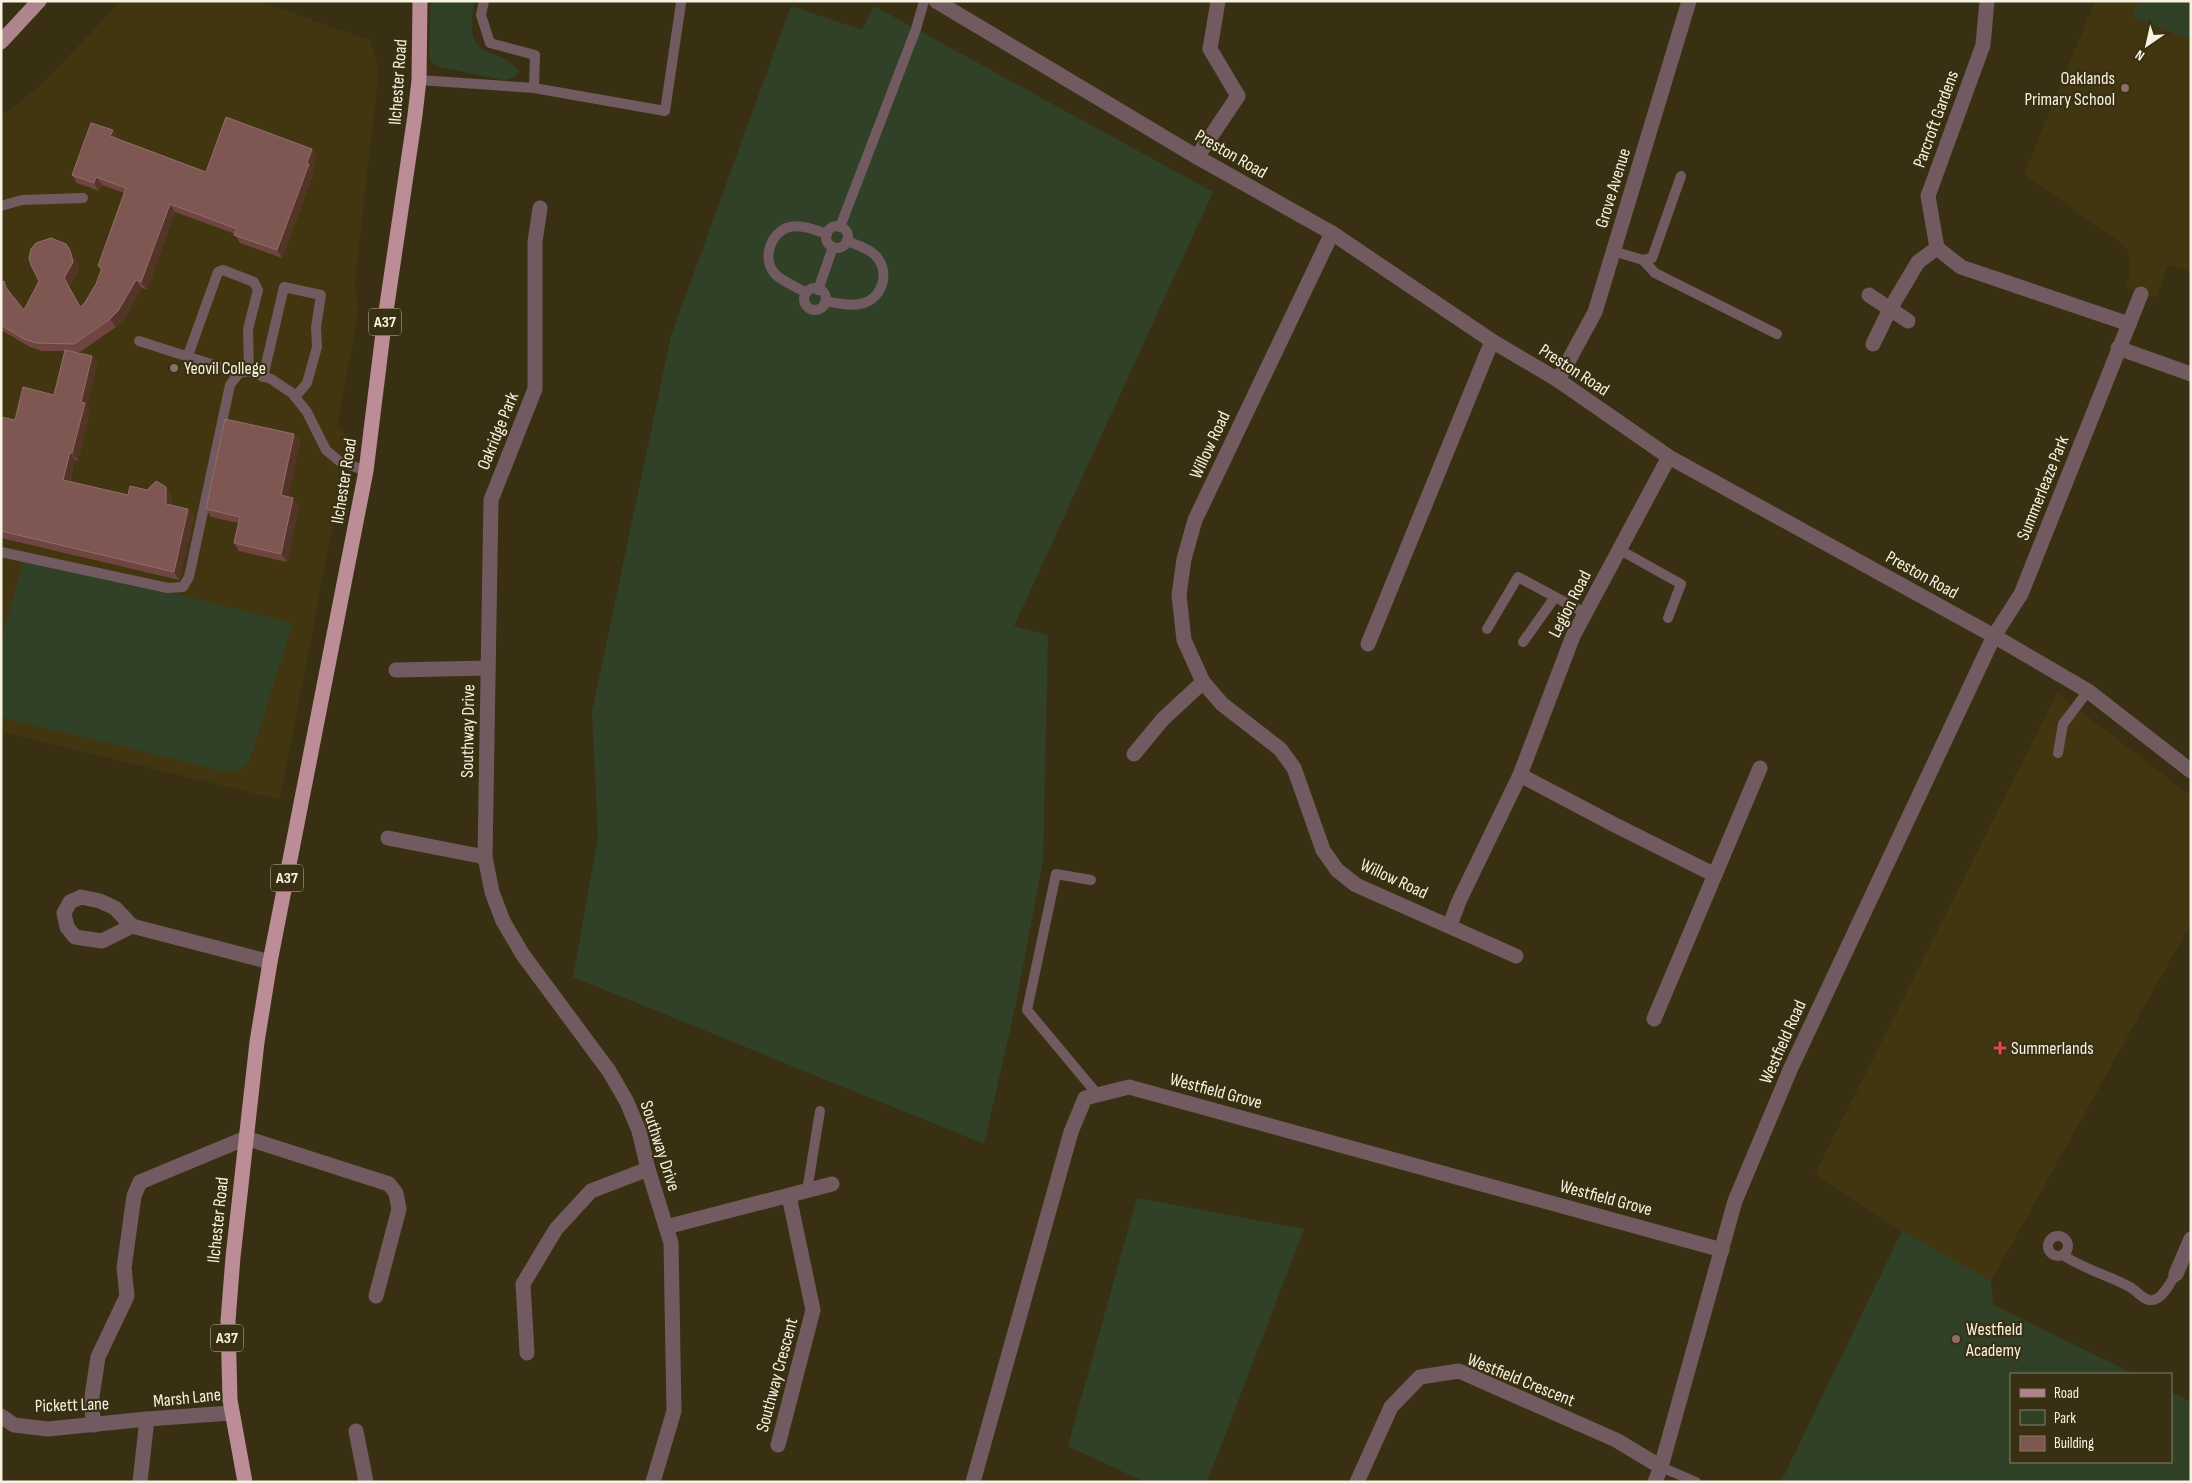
<svg xmlns="http://www.w3.org/2000/svg" width="2192" height="1483" font-family="'Sofia Sans Condensed',sans-serif">
<style>
.built{fill:#41360f}
.green{fill:#314128}
.lines{fill:none;stroke-linecap:round;stroke-linejoin:round}
.service{stroke:#725b60;stroke-width:10}
.minor{stroke:#725b60;stroke-width:15}
.tertiary{stroke:#725b60;stroke-width:15}
.primary{stroke:#b0848e;stroke-width:15}
.trunk{stroke:#bc8c97;stroke-width:15}
.wall{fill:#6f4441}
.shaded-wall{fill:#533427}
.building{fill:#7e5752;stroke:#916f69}
.education-dot{fill:#8d6e63;stroke:#393013;stroke-width:2}
.health-dot{fill:#e0444e;stroke:#393013;stroke-width:2}
.labels{text-anchor:middle;dominant-baseline:central;stroke-width:4.5;stroke-linejoin:round;paint-order:stroke}
.shield{fill:#393013;stroke:#beb8a3;stroke-width:1}
.shield-label{font-size:16px;font-weight:bold;fill:#f7f2e1}
.poi-label{font-size:18px;fill:#f7f2e1;stroke:#393013;text-anchor:start}
.street-label{font-size:18px;fill:#f7f2e1;stroke:#393013}
</style>
<rect width="100%" height="100%" fill="#393013"/>
<g class="built">
<polygon points="121,1 258,1 370,40 379,70 355,282 358,313 338,422 349,441 280,800 1,731 1,116 39,87"/>
<polygon points="2095,1 2191,1 2191,272 2168,265 2156,298 2125,287 2129,277 2129,253 2121,243 2024,174"/>
<polygon points="2057,693 2191,796 2191,923 1991,1281 1993,1305 2132,1374 2011,1374 2011,1462 2171,1462 2191,1482 1781,1482 1902,1231 1815,1174"/>
</g>
<g class="green">
<path d="M431,1H474C472,17 467,41 484,50C499,58 506,56 518,70L516,77L503,80L436,66L431,61L429,54Z"/>
<polygon points="2138,1 2191,1 2191,40 2132,16"/>
<polygon points="791,6 862,30 874,6 1213,192 1014,626 1048,635 1043,860 1015,1008 984,1144 573,977 598,837 592,712 671,336"/>
<polygon points="25,556 293,623 249,762 243,768 227,772 1,717 1,641"/>
<polygon points="1137,1198 1304,1229 1207,1482 1145,1482 1068,1446"/>
<polygon points="1902,1231 1991,1281 1993,1305 2134,1374 2011,1374 2011,1462 2171,1462 2171,1392 2191,1402 2191,1482 1781,1482"/>
</g>
<g class="lines">
<g class="service">
<polyline points="484,1 481,15 490,43 535,55 534,88"/>
<polyline points="419,80 534,88 665,111 681,3 680,1"/>
<polyline points="1,206 22,200 83,198"/>
<circle cx="837" cy="237" r="11"/>
<polyline points="840,227 916,29 924,1"/>
<polyline points="1613,251 1643,260 1652,258 1681,176"/>
<polyline points="1643,260 1655,273 1777,334"/>
<circle cx="815" cy="299" r="11"/>
<polyline points="818,290 833,247"/>
<path d="M806,293C797,287 784,282 776,275C761,260 770,233 789,227C801,224 816,230 827,234"/>
<path d="M825,301C837,303 852,307 864,303C884,296 890,270 875,255C868,248 857,245 847,241"/>
<polyline points="139,341 239,373"/>
<polyline points="187,358 218,272 223,270 254,282 258,290 248,329 249,371"/>
<polyline points="263,377 284,287 321,295 316,327 317,347 307,383 295,397"/>
<polyline points="1620,550 1681,584 1668,618"/>
<polyline points="1,552 168,588 183,587 189,577 230,385 239,373 249,371 271,379 292,393 307,412 326,450 339,461 366,471"/>
<polyline points="1487,629 1518,577 1585,613"/>
<polyline points="1523,642 1555,597"/>
<polyline points="2058,753 2063,724 2088,691"/>
<polyline points="1091,880 1056,874 1027,1010 1098,1095"/>
<polyline points="807,1191 820,1111"/>
<circle cx="2058" cy="1246" r="10"/>
<path d="M2063,1255C2083,1269 2108,1275 2130,1287C2137,1291 2145,1302 2153,1300C2163,1299 2171,1281 2176,1274"/>
<polyline points="1661,1467 1696,1482"/>
</g>
<g class="minor">
<polyline points="1987,1 1983,45 1928,196 1937,248 1961,267 2129,324"/>
<polyline points="1197,157 1238,96 1210,49 1218,1"/>
<polyline points="540,208 535,242 535,389 491,500 485,857 492,892 503,921 523,955 609,1071 627,1102 639,1131 648,1169 671,1243 674,1411 653,1482"/>
<polyline points="1332,233 1195,520 1184,559 1179,595 1184,640 1203,682 1222,704 1280,749 1294,768 1323,850 1337,870 1356,885 1516,956"/>
<polyline points="1869,295 1908,321"/>
<polyline points="1873,344 1890,309 1918,262 1937,248"/>
<polyline points="2118,348 2191,374"/>
<polyline points="1558,380 1595,312 1689,1"/>
<polyline points="1994,636 2021,594 2141,294"/>
<polyline points="1368,644 1492,341"/>
<polyline points="396,670 488,668"/>
<polyline points="1134,754 1163,719 1203,682"/>
<polyline points="1520,775 1613,824 1715,875"/>
<polyline points="388,838 485,857"/>
<polyline points="1450,925 1459,901 1520,775 1573,636 1669,457"/>
<polyline points="132,926 102,941 75,937 67,927 64,913 70,902 81,897 100,901 115,908 132,926 270,962"/>
<polyline points="1654,1019 1760,768"/>
<polyline points="666,1227 832,1184"/>
<polyline points="2176,1274 2191,1239"/>
<polyline points="527,1353 523,1284 556,1229 591,1191 648,1169"/>
<polyline points="1,1416 14,1425 48,1429 147,1419"/>
<polyline points="94,1425 91,1403 98,1357 127,1296 124,1268 134,1196 140,1182 246,1138 389,1184 396,1193 399,1209 376,1296"/>
<polyline points="356,1431 366,1482"/>
<polyline points="778,1445 813,1310 789,1196"/>
<polyline points="140,1482 147,1419 231,1413"/>
<polyline points="973,1482 1071,1132 1085,1098 1129,1087 1722,1250"/>
<polyline points="1357,1482 1391,1407 1420,1377 1459,1371 1616,1440 1661,1467"/>
</g>
<g class="tertiary">
<polyline points="936,1 1197,157 1332,233 1492,341 1558,380 1669,457 1994,636 2088,691 2191,771"/>
<polyline points="1655,1482 1661,1467 1735,1201 1790,1070 1994,636"/>
</g>
<polyline class="primary" points="1,42 39,1"/>
<polyline class="trunk" points="245,1482 230,1400 228,1321 233,1257 257,1042 270,962 366,471 384,325 415,115 419,80 420,1"/>
</g>
<g class="wall">
<polygon points="113,130 118,139 206,172 312,149 317,157 313,169 314,172 282,258 240,243 235,234 175,212 147,290 142,288 124,319 116,327 80,352 74,352 92,356 97,364 87,406 90,411 78,461 75,460 70,481 128,495 147,490 172,495 172,505 188,509 194,517 179,580 1,538 1,417 15,420 54,395 65,351 42,351 30,347 1,330 1,282 9,289 11,294 24,310 75,258 79,270 69,286 81,307 84,304 96,284 101,271 98,266 124,193 102,185 99,191 77,183 72,175"/>
<polygon points="294,434 300,442 288,497 299,506 287,562 239,551 234,543 238,523 211,517 206,509"/>
</g>
<g class="shaded-wall">
<polygon points="113,130 118,138 116,144 110,136"/>
<polygon points="312,149 317,157 313,169 314,172 282,258 277,250"/>
<polygon points="96,177 102,185 99,191 94,183"/>
<polygon points="170,204 175,212 147,290 141,282"/>
<polygon points="66,244 75,258 79,270 69,286 86,315 80,307 64,278"/>
<polygon points="136,280 142,288 124,319 116,327 110,319"/>
<polygon points="4,281 9,289 11,296 6,288"/>
<polygon points="92,356 97,364 87,406 90,411 78,461 72,453 81,402"/>
<polygon points="294,434 300,442 287,503 281,495"/>
<polygon points="70,452 75,460 68,488 63,480"/>
<polygon points="166,487 172,495 172,512 166,504"/>
<polygon points="293,498 299,506 287,562 281,554"/>
<polygon points="188,509 194,517 179,580 174,572"/>
</g>
<g class="building">
<polygon points="226,117 312,149 307,163 309,164 277,250 234,235 237,229 170,204 141,282 136,280 118,311 110,319 74,344 36,343 24,339 1,325 1,282 4,281 6,288 24,310 39,281 31,265 29,258 31,249 36,243 51,238 66,244 70,250 73,262 64,278 80,307 84,304 96,284 102,268 98,266 126,188 96,177 94,183 72,175 91,123 113,130 110,136 206,172"/>
<polygon points="65,350 92,356 81,402 85,403 72,453 70,452 63,480 128,495 130,486 147,490 156,481 166,487 166,504 188,509 174,572 1,531 1,417 15,420 23,387 54,395"/>
<polygon points="225,419 294,434 281,495 293,498 281,554 234,543 240,517 206,509"/>
</g>
<g class="education-dot">
<circle cx="2125" cy="88" r="5"/>
<circle cx="174" cy="368" r="5"/>
<circle cx="1956" cy="1339" r="5"/>
</g>
<path class="health-dot" d="M1997.5 1040.5h5v5h5v5h-5v5h-5v-5h-5v-5h5z"/>
<g class="labels">
<g class="shield">
<rect x="369" y="308.5" width="32" height="27" rx="4"/>
<rect x="271" y="864.5" width="32" height="27" rx="4"/>
<rect x="211" y="1324.5" width="32" height="27" rx="4"/>
</g>
<g class="shield-label">
<text x="385" y="322">A37</text>
<text x="287" y="878">A37</text>
<text x="227" y="1338">A37</text>
</g>
<g class="poi-label">
<text x="2115" y="78" text-anchor="end">Oaklands<tspan x="2115" dy="21">Primary School</tspan></text>
<text x="184" y="368">Yeovil College</text>
<text x="2011" y="1048">Summerlands</text>
<text x="1966" y="1329">Westfield<tspan x="1966" dy="21">Academy</tspan></text>
</g>
<g class="street-label">
<text transform="translate(398 82) rotate(-86)">Ilchester Road</text>
<text transform="translate(1936 119) rotate(-70)">Parcroft Gardens</text>
<text transform="translate(1231 154) rotate(30)">Preston Road</text>
<text transform="translate(1613 188) rotate(-73)">Grove Avenue</text>
<text transform="translate(1574 370) rotate(33)">Preston Road</text>
<text transform="translate(498 431) rotate(-68)">Oakridge Park</text>
<text transform="translate(1210 445) rotate(-65)">Willow Road</text>
<text transform="translate(344 481) rotate(-81)">Ilchester Road</text>
<text transform="translate(2043 488) rotate(-68)">Summerleaze Park</text>
<text transform="translate(1922 575) rotate(29)">Preston Road</text>
<text transform="translate(1570 604) rotate(-63)">Legion Road</text>
<text transform="translate(468 731) rotate(-89)">Southway Drive</text>
<text transform="translate(1394 879) rotate(25)">Willow Road</text>
<text transform="translate(1783 1042) rotate(-66)">Westfield Road</text>
<text transform="translate(1216 1091) rotate(15)">Westfield Grove</text>
<text transform="translate(660 1146) rotate(72)">Southway Drive</text>
<text transform="translate(1606 1198) rotate(15)">Westfield Grove</text>
<text transform="translate(218 1220) rotate(-84)">Ilchester Road</text>
<text transform="translate(777 1375) rotate(-75)">Southway Crescent</text>
<text transform="translate(1521 1380) rotate(22)">Westfield Crescent</text>
<text transform="translate(187 1398) rotate(-6)">Marsh Lane</text>
<text transform="translate(72 1405) rotate(-2)">Pickett Lane</text>
</g>
</g>
<rect width="2192" height="1483" fill="none" stroke="#f7f2e1" stroke-width="5"/>
<rect x="2010" y="1373" width="162" height="90" fill="#393013" stroke="#857e65"/>
<rect x="2020" y="1389" width="25" height="8" fill="#b0848e" stroke="#857e65"/>
<text x="2054" y="1398" font-size="15" fill="#f7f2e1">Road</text>
<rect x="2020" y="1410" width="25" height="15" fill="#314128" stroke="#857e65"/>
<text x="2054" y="1423" font-size="15" fill="#f7f2e1">Park</text>
<rect x="2020" y="1436" width="25" height="15" fill="#7e5752" stroke="#857e65"/>
<text x="2054" y="1448" font-size="15" fill="#f7f2e1">Building</text>
<g transform="translate(2147 45) rotate(214)" stroke="#393013" stroke-width="4" paint-order="stroke">
<path d="M0-4L9 19L0 12L-9 19Z" fill="#f7f2e1"/>
<text y="-8" font-size="14" font-weight="bold" text-anchor="middle" fill="#f7f2e1">N</text>
</g>
</svg>
